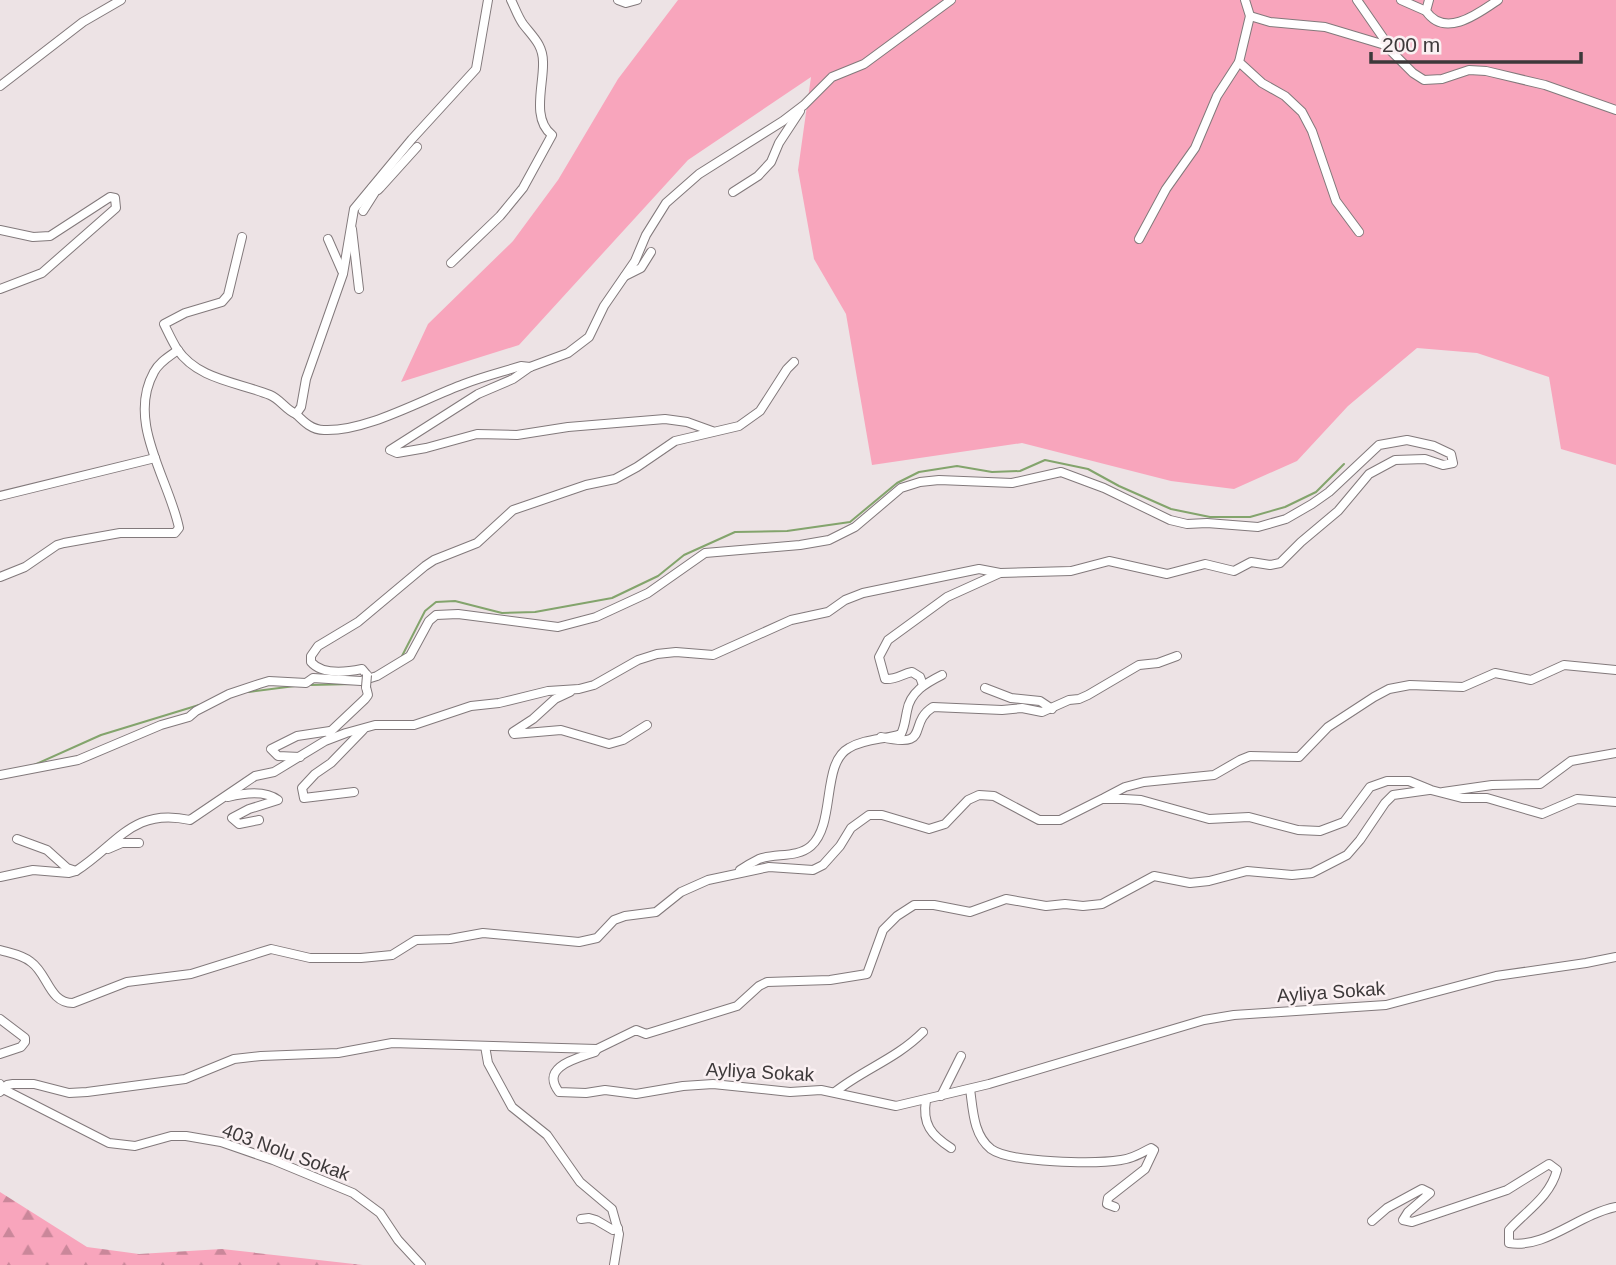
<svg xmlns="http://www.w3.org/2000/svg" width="1616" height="1265" font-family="Arial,sans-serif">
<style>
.grass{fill:#f8a5bc}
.forest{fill:url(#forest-firs)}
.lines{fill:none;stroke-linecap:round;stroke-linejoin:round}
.stream{stroke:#83a46c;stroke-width:2}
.street-casing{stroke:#82797b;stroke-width:10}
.street{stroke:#fff;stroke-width:8}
.street-bridge-casing{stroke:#82797b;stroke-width:10;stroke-linecap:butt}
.street-bridge{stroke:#fff;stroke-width:8}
.labels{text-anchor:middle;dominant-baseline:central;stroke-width:5;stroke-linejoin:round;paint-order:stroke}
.street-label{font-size:19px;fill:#3d393a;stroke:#faf0f2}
</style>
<defs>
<pattern id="forest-firs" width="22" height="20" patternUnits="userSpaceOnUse" patternTransform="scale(1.75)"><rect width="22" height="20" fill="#f8a5bc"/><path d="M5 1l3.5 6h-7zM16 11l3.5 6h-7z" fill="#ca879a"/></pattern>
</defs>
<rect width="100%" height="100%" fill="#ede3e5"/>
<polygon class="grass" points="678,0 1616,0 1616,465 1561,449 1549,377 1477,353 1417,348 1348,406 1297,461 1234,489 1171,481 1022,443 872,465 846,314 814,259 798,170 811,77 688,160 519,345 401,382 428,324 513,241 558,180 618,79"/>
<polygon class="forest" points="0,1192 87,1247 139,1254 222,1249 363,1265 0,1265"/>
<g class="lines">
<g class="stream">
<polyline points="402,656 425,611 436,602 455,601 502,613 535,612 612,598 658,576 684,555 735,532 787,531 850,522 897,483 919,472 957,466 992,472 1020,471 1045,460 1088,469 1119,486 1171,509 1210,517 1250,517 1285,507 1316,492 1344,464"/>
<polyline points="311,685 354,684"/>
<polyline points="249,692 295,686"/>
<polyline points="34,765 101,735 199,705"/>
</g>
<defs>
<g id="street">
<polyline points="618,0 626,3 637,0"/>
<polyline points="1245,0 1250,16 1239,62 1262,83 1285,96 1302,112 1312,131 1336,201 1359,232"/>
<polyline points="1357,0 1384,39 1385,45"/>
<polyline points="1401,0 1426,11"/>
<path d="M1429,0L1426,11C1445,39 1479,13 1498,0"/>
<polyline points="1250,16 1270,22 1325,27 1385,45 1413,73 1424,80 1442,79 1469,70 1486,71 1545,85 1616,110"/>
<polyline points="0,86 83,22 121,0"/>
<polyline points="372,188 378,190 380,188 417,147"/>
<polyline points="733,192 758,176 771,162 779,143 800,111"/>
<polyline points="363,211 375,192 372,188"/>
<polyline points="352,229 359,289"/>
<polyline points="0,230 33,237 50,236 110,197 115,198 116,208 42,273 0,289"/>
<path d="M242,237L228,295L222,302L185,313L164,324C168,332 172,341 177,349C198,380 238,382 270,395C280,399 286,410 296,414L301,407L306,379L343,274L354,209L412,139L476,69L488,0"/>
<polyline points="328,239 342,271"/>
<polyline points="1139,239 1166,189 1195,148 1217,96 1239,62"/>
<path d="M451,263L500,216L523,188L552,135C531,119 544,84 543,62C543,45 533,37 523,24C518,17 515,8 511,0"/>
<polyline points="625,276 641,268 651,252"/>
<path d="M296,414C304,422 312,430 324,430C366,432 423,399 464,384C482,377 502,372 521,366L530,367"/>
<polyline points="712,431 687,422 665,419 568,427 517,435 477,434 426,448 397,453 390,450 478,394 513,379 530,367 568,353 589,337 604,306 635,261 646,235 666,203 699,174 783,121 804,105 832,77 864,64 951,0"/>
<polyline points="0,496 155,458"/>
<path d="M0,577L25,567L57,545L64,543L120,533H175L179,528C169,479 126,422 154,372C159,362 170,356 178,350"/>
<path d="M367,675L362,669C347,672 322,675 311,662V656L318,646L358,622L425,566L434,560L477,543L513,510L586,485L615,479L637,467L675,441L739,426L760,411L787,369L794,362"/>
<polyline points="985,688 1011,698 1040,701 1052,709"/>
<polyline points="570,692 555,699 533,719 513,732 514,734 561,730 609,744 623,740 647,725"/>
<polyline points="329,733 365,699 368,695 366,687"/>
<path d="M881,737C933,749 906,724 933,707L1002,710L1022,708L1042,712L1069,700L1079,699L1088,695L1139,665L1158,663L1177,656"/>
<polyline points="300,757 278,756 271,749 297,736 330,731"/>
<path d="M0,775L78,760L161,725L189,717L196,711L229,694L259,684L269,681L306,683L313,678L361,681L377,676L410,656L429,621L436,615L458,614L558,627L596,617L648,593L705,553L800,545L829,540L855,527L901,488L920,482L939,480L1012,483L1061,472L1104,488L1170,520L1187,524L1207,523L1258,527L1286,519L1312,504L1329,492L1379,445L1407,440L1434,446L1451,454L1453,463L1443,465L1425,459L1395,460L1369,474L1338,511L1301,542L1280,563L1270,565L1251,562L1234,571L1205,564L1167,574L1109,561L1071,571L1000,573L947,597L888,640L879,657L885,679C896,680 902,674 912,672L920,677L923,685"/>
<polyline points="354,792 304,798 302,788 315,774 331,763 363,730"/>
<polyline points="1443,792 1492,785 1540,784 1571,761 1616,753"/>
<path d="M228,797C244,793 265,790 278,800L249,809L232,818L239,824L259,820"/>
<polyline points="1104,798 1125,787 1144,782 1214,775 1240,760 1250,756 1299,757 1328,727 1374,697 1389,689 1410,685 1463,687 1495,673 1531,680 1564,665 1616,670"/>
<polyline points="17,839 47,850 67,868 76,871"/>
<polyline points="108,849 122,843 139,843"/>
<path d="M740,870C746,866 753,862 759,859C776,853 797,858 811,846C836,824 821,763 849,748C866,738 884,740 901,734C905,726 905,720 907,711C910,692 926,683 942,675"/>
<path d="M0,877L33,870L69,873L76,871C118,844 133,807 190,820L255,776L274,772L325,741L346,733L375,725H414L471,706L499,703L548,691L579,689L594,685L638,660L657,654L676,652L713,655L791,620L828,612L845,600L863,593L979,569L1000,573"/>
<path d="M0,950C10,953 23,955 31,962C48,974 49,1003 73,1003L127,982L191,974L271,949L310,958H361L392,955L416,940L450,939L483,933L579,942L597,938L614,920L625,916L656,912L681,892L708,880L769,867L813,870L823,865L840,846L851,828L869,815H882L929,829L945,824L968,800L979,795L994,796L1039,820H1060L1102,799H1124L1141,800L1209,819L1249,817L1298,830L1320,831L1344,822L1370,787L1387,781H1409L1431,790L1462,798H1487L1542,814L1577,799L1616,802"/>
<polyline points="0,1019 25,1038 25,1042 21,1047 0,1054"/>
<polyline points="485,1046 488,1063 512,1107 547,1135 580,1182 612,1209 619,1234 614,1265"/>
<polyline points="597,1049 636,1030 646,1034 737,1006 759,986 767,982 830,980 867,974 883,930 897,916 914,905 934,905 970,912 1006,899 1046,906 1065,904 1083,906 1102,904 1154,876 1190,883 1209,881 1247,871 1292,875 1312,873 1347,855 1360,840 1385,803 1393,795 1429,790"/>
<polyline points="0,1084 3,1089 109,1143 135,1146 171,1136 186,1136 221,1142 273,1160 353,1193 380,1213 398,1240 421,1265"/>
<path d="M970,1089C973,1109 973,1135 991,1149C1010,1163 1096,1164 1121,1160C1132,1159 1142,1153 1151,1148L1154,1150L1145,1169L1108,1198L1107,1204L1115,1207"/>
<path d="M0,1092L7,1085L13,1084H34L69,1093L87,1092L185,1079L234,1059L261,1056L338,1053L392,1043L597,1049L595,1052C579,1058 539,1066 559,1092L586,1093L605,1090L636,1094L683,1086L713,1084L790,1092L821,1090L896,1106L989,1084L1204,1020L1234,1015L1386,1005L1496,976L1586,963L1616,957"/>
<path d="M835,1092C864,1069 896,1059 923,1032"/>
<polyline points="941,1096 961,1056"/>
<path d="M926,1100C922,1124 931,1135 951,1148"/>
<polyline points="581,1219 589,1218 596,1220 613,1230 618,1228"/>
<path d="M1372,1221L1387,1208L1422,1189L1430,1193L1408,1212L1403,1220L1412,1222L1507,1190L1549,1164L1557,1170C1550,1197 1526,1211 1509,1230V1243C1546,1249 1577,1215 1616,1207"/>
</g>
</defs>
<use href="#street" class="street-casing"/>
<use href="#street" class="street"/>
<defs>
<polyline id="street-bridge" points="366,687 367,675"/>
</defs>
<use href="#street-bridge" class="street-bridge-casing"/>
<use href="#street-bridge" class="street-bridge"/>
</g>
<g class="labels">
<g class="street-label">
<text transform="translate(1331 992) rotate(-4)">Ayliya Sokak</text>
<text transform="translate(760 1072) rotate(3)">Ayliya Sokak</text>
<text transform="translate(286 1152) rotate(20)">403 Nolu Sokak</text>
</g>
</g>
<path d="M1371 52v10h210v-10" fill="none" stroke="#3d393a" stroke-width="3.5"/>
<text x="1382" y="52" font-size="21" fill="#3d393a" stroke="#faf0f2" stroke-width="5" paint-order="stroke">200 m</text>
</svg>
